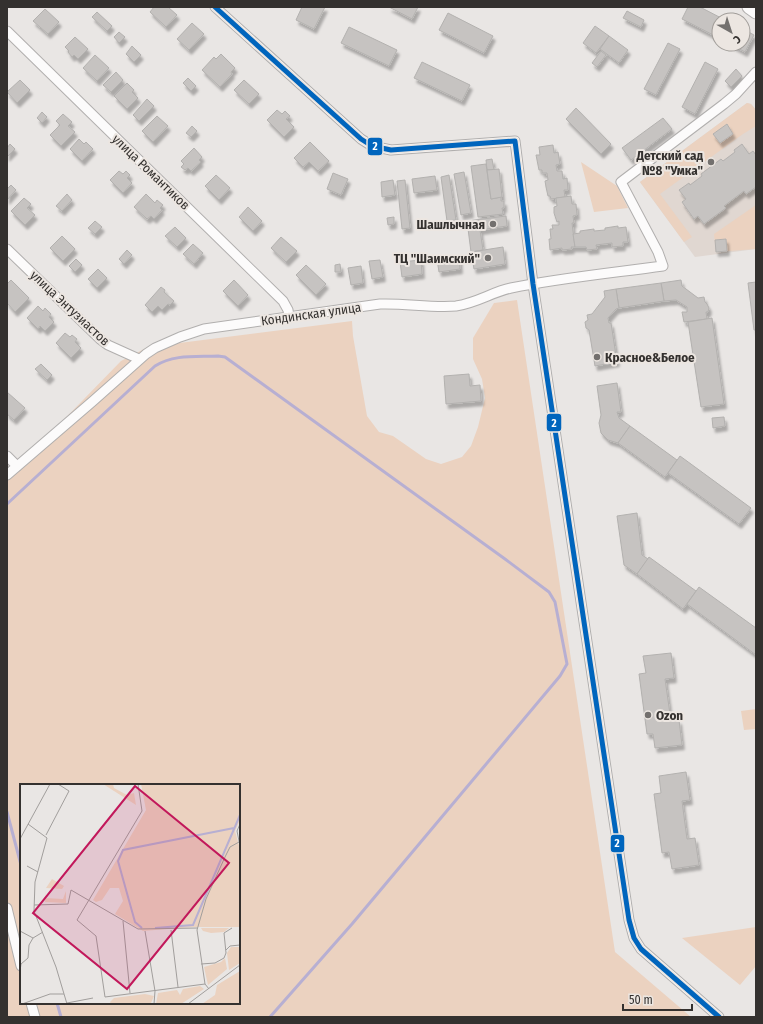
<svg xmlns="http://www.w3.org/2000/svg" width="763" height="1024" font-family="'Fira Sans Condensed',sans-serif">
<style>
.built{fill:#e0d7d1}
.green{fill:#ebd2c0;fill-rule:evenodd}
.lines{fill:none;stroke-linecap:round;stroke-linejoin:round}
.stream{stroke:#b7afd2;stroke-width:3}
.building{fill:#c6c3c1;stroke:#b3b1af;filter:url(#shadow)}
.minor-casing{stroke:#b1afae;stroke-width:11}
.secondary-casing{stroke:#b1afae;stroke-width:15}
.minor{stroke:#fcfbfb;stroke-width:9}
.secondary{stroke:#fcfbfb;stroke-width:13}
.bus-1-casing{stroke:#ece6e1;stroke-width:8}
.bus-1{stroke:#0065bd;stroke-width:5}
.poi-dot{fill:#73706e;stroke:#ece6e1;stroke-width:1.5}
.labels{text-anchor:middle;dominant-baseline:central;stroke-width:4;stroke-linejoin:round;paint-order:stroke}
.poi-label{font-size:13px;font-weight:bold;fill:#34312f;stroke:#ece6e1;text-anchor:end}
.street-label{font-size:13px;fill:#34312f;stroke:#ece6e1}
.inset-river{fill:none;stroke:#b7afd2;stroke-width:2}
.inset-road{fill:none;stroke:#a19e9c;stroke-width:1}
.view{fill:#c2185b;fill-opacity:0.15;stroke:#c2185b;stroke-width:2}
.inset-edge{fill:none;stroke:#34312f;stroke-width:2}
.line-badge{stroke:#ece6e1;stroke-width:1.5}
.badge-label{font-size:11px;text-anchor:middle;font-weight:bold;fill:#fff}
</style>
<defs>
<filter id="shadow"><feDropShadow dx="2.5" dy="4.5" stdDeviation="1" flood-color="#0004"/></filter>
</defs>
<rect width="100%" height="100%" fill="#e9e6e4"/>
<polygon class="built" points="747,103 751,104 756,110 756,249 695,257 640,182"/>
<g class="green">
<polygon points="747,103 751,104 756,110 756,126 743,134 660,194 692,237 684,242 640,182"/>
<polygon points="581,162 617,186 628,208 594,212"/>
<polygon points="756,205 756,249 716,252 714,234"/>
<path d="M517,300L615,952L691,1017H7V478L121,361L148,347L352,321L353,336L367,416L379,432L393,436L426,459L441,464L462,457L471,446L478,427L485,398L482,379L473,359V338L494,303ZM21,785H239V1003H21Z"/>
<polygon points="756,709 756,729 744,730 741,711"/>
<polygon points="756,927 756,966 740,985 682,938"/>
</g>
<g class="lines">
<g class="stream">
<path d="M7,504L155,366C174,354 196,357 218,356L225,357L505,559L549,592L555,602L567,664L560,676L352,924L270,1017"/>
<polyline points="7,812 21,865"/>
<polyline points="57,1003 61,1017"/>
</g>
</g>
<g class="building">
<polygon points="154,7 168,7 177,15 166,27 150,12"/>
<polygon points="302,7 325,7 314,29 296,20"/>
<polygon points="389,7 418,7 412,19"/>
<polygon points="688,7 700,7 725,20 719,20 719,38 682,19"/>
<polygon points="45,9 59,22 48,34 33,21"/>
<polygon points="627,11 644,20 641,27 623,18"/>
<polygon points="97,12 112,26 107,31 92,17"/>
<polygon points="448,13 493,36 484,53 439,30"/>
<polygon points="192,23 204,34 189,50 177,39"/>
<polygon points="595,26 609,36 596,53 583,43"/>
<polygon points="349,27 397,50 389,66 341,43"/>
<polygon points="743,29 754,35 745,52 730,44 743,44"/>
<polygon points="119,32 125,37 119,43 114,37"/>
<polygon points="609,36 628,50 619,63 600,49"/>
<polygon points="75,37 88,49 78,59 74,55 72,57 68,52 69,51 65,47"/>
<polygon points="668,43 680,49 656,95 644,89"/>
<polygon points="132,46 141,55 134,62 126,54"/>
<polygon points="601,51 606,55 597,67 592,63"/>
<polygon points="221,54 235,68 231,72 232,74 220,87 202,70 214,57 216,59"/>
<polygon points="95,55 109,68 97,81 83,68"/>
<polygon points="422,62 470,85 462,101 414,78"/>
<polygon points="705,62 718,69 695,114 682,107"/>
<polygon points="736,69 742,76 731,87 725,81"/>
<polygon points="116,72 123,80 111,92 103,85"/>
<polygon points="188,78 196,86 191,91 183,83"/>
<polygon points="20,80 30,90 17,103 7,92"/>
<polygon points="244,80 259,94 249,104 234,90"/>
<polygon points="127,83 134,90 132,92 138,98 127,109 114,96"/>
<polygon points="147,99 154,106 139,121 133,115"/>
<polygon points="576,108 611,144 601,154 566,119"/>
<polygon points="277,110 282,114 285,111 290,116 286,119 294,127 284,137 267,120"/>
<polygon points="42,112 47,117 42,123 37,118"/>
<polygon points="63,114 72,122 68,126 75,132 61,146 50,135 60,125 56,121"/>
<polygon points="157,116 168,126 153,142 142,131"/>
<polygon points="663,118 672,129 631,160 622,148"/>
<polygon points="727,124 733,134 720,143 713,134"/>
<polygon points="192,126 197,131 191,137 186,133"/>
<polygon points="79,139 84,144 86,142 93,149 82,161 70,149"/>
<polygon points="310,142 329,161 318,171 309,162 303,167 294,158"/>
<polygon points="10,144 15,149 7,157 7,148"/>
<polygon points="742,144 749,154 753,151 756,155 756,187 746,194 744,191 724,206 726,208 704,224 698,216 694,219 682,202 686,199 679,190 689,183 690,185 702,176 701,174 721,159 723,161 735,152 734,150"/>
<polygon points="553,145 554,153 558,152 560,164 556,165 557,171 562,171 563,179 567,178 568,190 564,190 565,197 551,199 550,196 548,196 546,187 545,181 548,180 547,173 542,173 542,170 539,170 536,155 540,155 539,147"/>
<polygon points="194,148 202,157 199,160 201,162 191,171 188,168 185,170 181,167 184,164 181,161"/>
<polygon points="492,159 494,170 487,170 486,160"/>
<polygon points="486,164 491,199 501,197 501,201 504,201 504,208 502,208 503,214 478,217 471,166"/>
<polygon points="499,169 502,197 491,199 487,170"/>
<polygon points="119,171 123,174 126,171 130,175 127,178 132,183 123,193 110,180"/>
<polygon points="464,172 471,213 461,215 454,174"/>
<polygon points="333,173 348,179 341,195 327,189"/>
<polygon points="216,175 230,188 219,200 205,186"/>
<polygon points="449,175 456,220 447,221 441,177"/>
<polygon points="435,176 437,190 414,193 412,179"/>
<polygon points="393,180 395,195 382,197 381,182"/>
<polygon points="405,180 410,228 402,229 397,181"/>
<polygon points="11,185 16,190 7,200 7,189"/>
<polygon points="67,194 72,200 62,211 56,206"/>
<polygon points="146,194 155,203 157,200 163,205 160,208 162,210 154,219 151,216 147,219 134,207"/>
<polygon points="571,196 572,204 576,204 577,215 573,216 574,223 572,223 575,247 571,247 572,249 562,250 562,248 550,250 549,239 551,239 550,229 553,229 552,225 559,225 559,221 557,222 554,213 554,207 557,206 556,198"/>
<polygon points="24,198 31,204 27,208 35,215 25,225 11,211"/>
<polygon points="248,207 262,221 253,231 239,217"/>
<polygon points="506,216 507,226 480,230 483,250 471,252 467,221"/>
<polygon points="394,217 394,224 388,225 387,218"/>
<polygon points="95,221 102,227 95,234 88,228"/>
<polygon points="618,226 618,228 626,227 628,242 623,242 623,246 612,247 612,243 596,245 597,249 587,250 586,247 575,247 573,234 580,233 580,231 594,229 594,231 605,230 605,228"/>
<polygon points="175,227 186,238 177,247 165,236"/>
<polygon points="62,236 75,249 63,261 50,248"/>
<polygon points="281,237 297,251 286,262 271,248"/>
<polygon points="726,239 727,251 716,252 715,240"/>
<polygon points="193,244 203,253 194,264 183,254"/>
<polygon points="503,247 505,264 474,269 471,252"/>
<polygon points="127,250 132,255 124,264 119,259"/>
<polygon points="459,256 460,269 439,272 437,259"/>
<polygon points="76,259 82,265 75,272 69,266"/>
<polygon points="380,260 383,277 372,279 369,261"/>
<polygon points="421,260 422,274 402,277 400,262"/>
<polygon points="340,264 341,272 335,272 335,265"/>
<polygon points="306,265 326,284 316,295 296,275"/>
<polygon points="361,266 363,283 351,285 348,268"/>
<polygon points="98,269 107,278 97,288 88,279"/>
<polygon points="11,280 29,298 15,312 7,303 7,284"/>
<polygon points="234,280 248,295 238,306 223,291"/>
<polygon points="681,280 682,286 698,298 704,297 705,302 707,304 709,308 708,312 706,312 707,319 684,322 682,312 687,312 687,307 676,300 664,301 661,283"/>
<polygon points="756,282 756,330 754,330 748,283"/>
<polygon points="661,283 664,301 619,308 616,289"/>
<polygon points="161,287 165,290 164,292 174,301 170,305 168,304 162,310 158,306 152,312 145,305"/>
<polygon points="616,289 619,308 616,309 608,318 609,323 611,323 617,362 595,366 589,330 586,328 585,322 588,320 587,315 592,314 605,297 604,291"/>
<polygon points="38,306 43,311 45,308 51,314 49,317 54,322 45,331 40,326 38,329 27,318"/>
<polygon points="712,318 724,404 701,407 688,322"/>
<polygon points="65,333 70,337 72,335 77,339 75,342 81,348 71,358 56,343"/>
<polygon points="41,364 52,375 47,380 35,369"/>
<polygon points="469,374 470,386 480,385 481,401 446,404 444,376"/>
<polygon points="617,383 621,412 617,412 619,418 630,426 618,443 608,440 601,433 599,423 601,415 597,386"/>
<polygon points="7,392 25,408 14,420 7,414"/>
<polygon points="724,417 725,426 713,428 712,418"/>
<polygon points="630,426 677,460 665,477 618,443"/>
<polygon points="680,456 751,508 739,524 668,473"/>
<polygon points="637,513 642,555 648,559 637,574 624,565 617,516"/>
<polygon points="649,557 696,591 683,609 637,574"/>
<polygon points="699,587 756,628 756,655 687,604"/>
<polygon points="671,653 674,678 665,679 671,721 679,720 682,745 655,748 653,734 647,734 639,674 646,673 643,656"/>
<polygon points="686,772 690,800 682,801 687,839 695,838 699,865 672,869 669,852 662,853 654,794 661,793 659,776"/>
</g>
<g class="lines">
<defs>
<g id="minor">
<polyline points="215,7 361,139 372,146 391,150 515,141 533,284 629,920 634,938 641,949 719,1017"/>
<polyline points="7,31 283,301 288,310 289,316"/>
<polyline points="7,249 100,339 108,345 139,359"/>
<polyline points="7,456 17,466"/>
<path d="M7,475L93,401L146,354L155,348L180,337L204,329L380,304C405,303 431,308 456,306C477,303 492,292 511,288C561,278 612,273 663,266L658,252L621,182L724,104L736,94L756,72"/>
<polyline points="7,908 21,966"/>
<polyline points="31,1003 35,1017"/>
</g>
<polyline id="secondary" points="749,7 756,12"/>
</defs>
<use href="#minor" class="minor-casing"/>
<use href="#secondary" class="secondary-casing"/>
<use href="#minor" class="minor"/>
<use href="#secondary" class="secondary"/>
<defs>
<polyline id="bus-1" points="215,7 361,139 372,146 391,150 515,141 533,284 629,920 634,938 641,949 719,1017"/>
</defs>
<use href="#bus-1" class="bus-1-casing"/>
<use href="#bus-1" class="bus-1"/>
</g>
<g class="poi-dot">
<circle cx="711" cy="162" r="4"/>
<circle cx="493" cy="224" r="4"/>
<circle cx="488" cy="258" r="4"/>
<circle cx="597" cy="357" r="4"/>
<circle cx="648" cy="715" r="4"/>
</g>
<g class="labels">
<g class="poi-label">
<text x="703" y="155">Детский сад<tspan x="703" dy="15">№8 "Умка"</tspan></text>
<text x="485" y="224">Шашлычная</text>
<text x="480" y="258">ТЦ "Шаимский"</text>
<text x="605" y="357" text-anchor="start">Красное&amp;Белое</text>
<text x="656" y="715" text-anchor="start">Ozon</text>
</g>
<g class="street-label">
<text transform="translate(151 172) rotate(44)">улица Романтиков</text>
<text transform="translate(70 308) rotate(43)">улица Энтузиастов</text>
<text transform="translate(311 314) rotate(-8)">Кондинская улица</text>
</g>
</g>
<g transform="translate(20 784)">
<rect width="220" height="220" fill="#e9e6e4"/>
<path d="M83,0H93L94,4L107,11L114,9L116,21ZM121,0H220V36L215,47L220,65V143H173L123,147L95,130L103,117L99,104H90L82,116L76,118L73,116L126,26ZM32,95L44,102L42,105L26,104ZM26,106L25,114L43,115L46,107V119L25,118ZM181,144H209L204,148L191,149L183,147ZM211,163H220V179L209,186L207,169ZM205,174L207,185L188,201L184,183L201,178ZM220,187V220H182L195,211L197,201ZM180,202L184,205L161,220H136L138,209L157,206L160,211L163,205ZM125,210L134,212L131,219L91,220L90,218L94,214Z" fill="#ebd2c0"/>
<path class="inset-river" d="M122,144L115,138L98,77L103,66L214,44M135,144L173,141L220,31"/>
<path class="inset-road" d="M118,0L122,27L57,136L76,152L85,213L185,200L189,205M8,40L27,54L15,98L14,127L36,183L47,220M220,40L217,47L220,62M26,51L49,7L38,0M0,55L30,0M7,82L18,88M14,121L48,120L51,106L118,145L178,144M103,137L110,209M151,146L158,203M0,147L13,154L23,148M125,147L135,207L134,220M206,166L210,162L220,161M181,180L195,179L204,174L206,169L204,149L212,144M0,187L1,180L8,174L9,161L13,154M185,200L177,146L186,115L205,73L210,63L219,58M47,219L73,214M2,220L30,210H44M168,220L220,181"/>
<path class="view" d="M115,2L209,79L107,205L13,129Z"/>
<rect width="220" height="220" class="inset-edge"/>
</g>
<g class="line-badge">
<rect x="367" y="137" width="16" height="19" rx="4" fill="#0065bd"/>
<rect x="546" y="413" width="16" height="19" rx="4" fill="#0065bd"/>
<rect x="610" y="834" width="15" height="19" rx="4" fill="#0065bd"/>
</g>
<g class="badge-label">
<text x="375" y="150">2</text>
<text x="554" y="427">2</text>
<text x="617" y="847">2</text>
</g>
<rect width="763" height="1024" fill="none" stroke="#34312f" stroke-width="16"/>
<g transform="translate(731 32) rotate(141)"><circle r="19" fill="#ece6e1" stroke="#a29e9a"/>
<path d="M0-3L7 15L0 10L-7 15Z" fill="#73706e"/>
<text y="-6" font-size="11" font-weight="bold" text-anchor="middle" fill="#34312f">С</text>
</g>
<path d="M623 1004v6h69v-6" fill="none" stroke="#34312f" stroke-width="2"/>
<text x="629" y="1004" font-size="12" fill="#34312f" stroke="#ece6e1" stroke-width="3" paint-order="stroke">50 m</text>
</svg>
